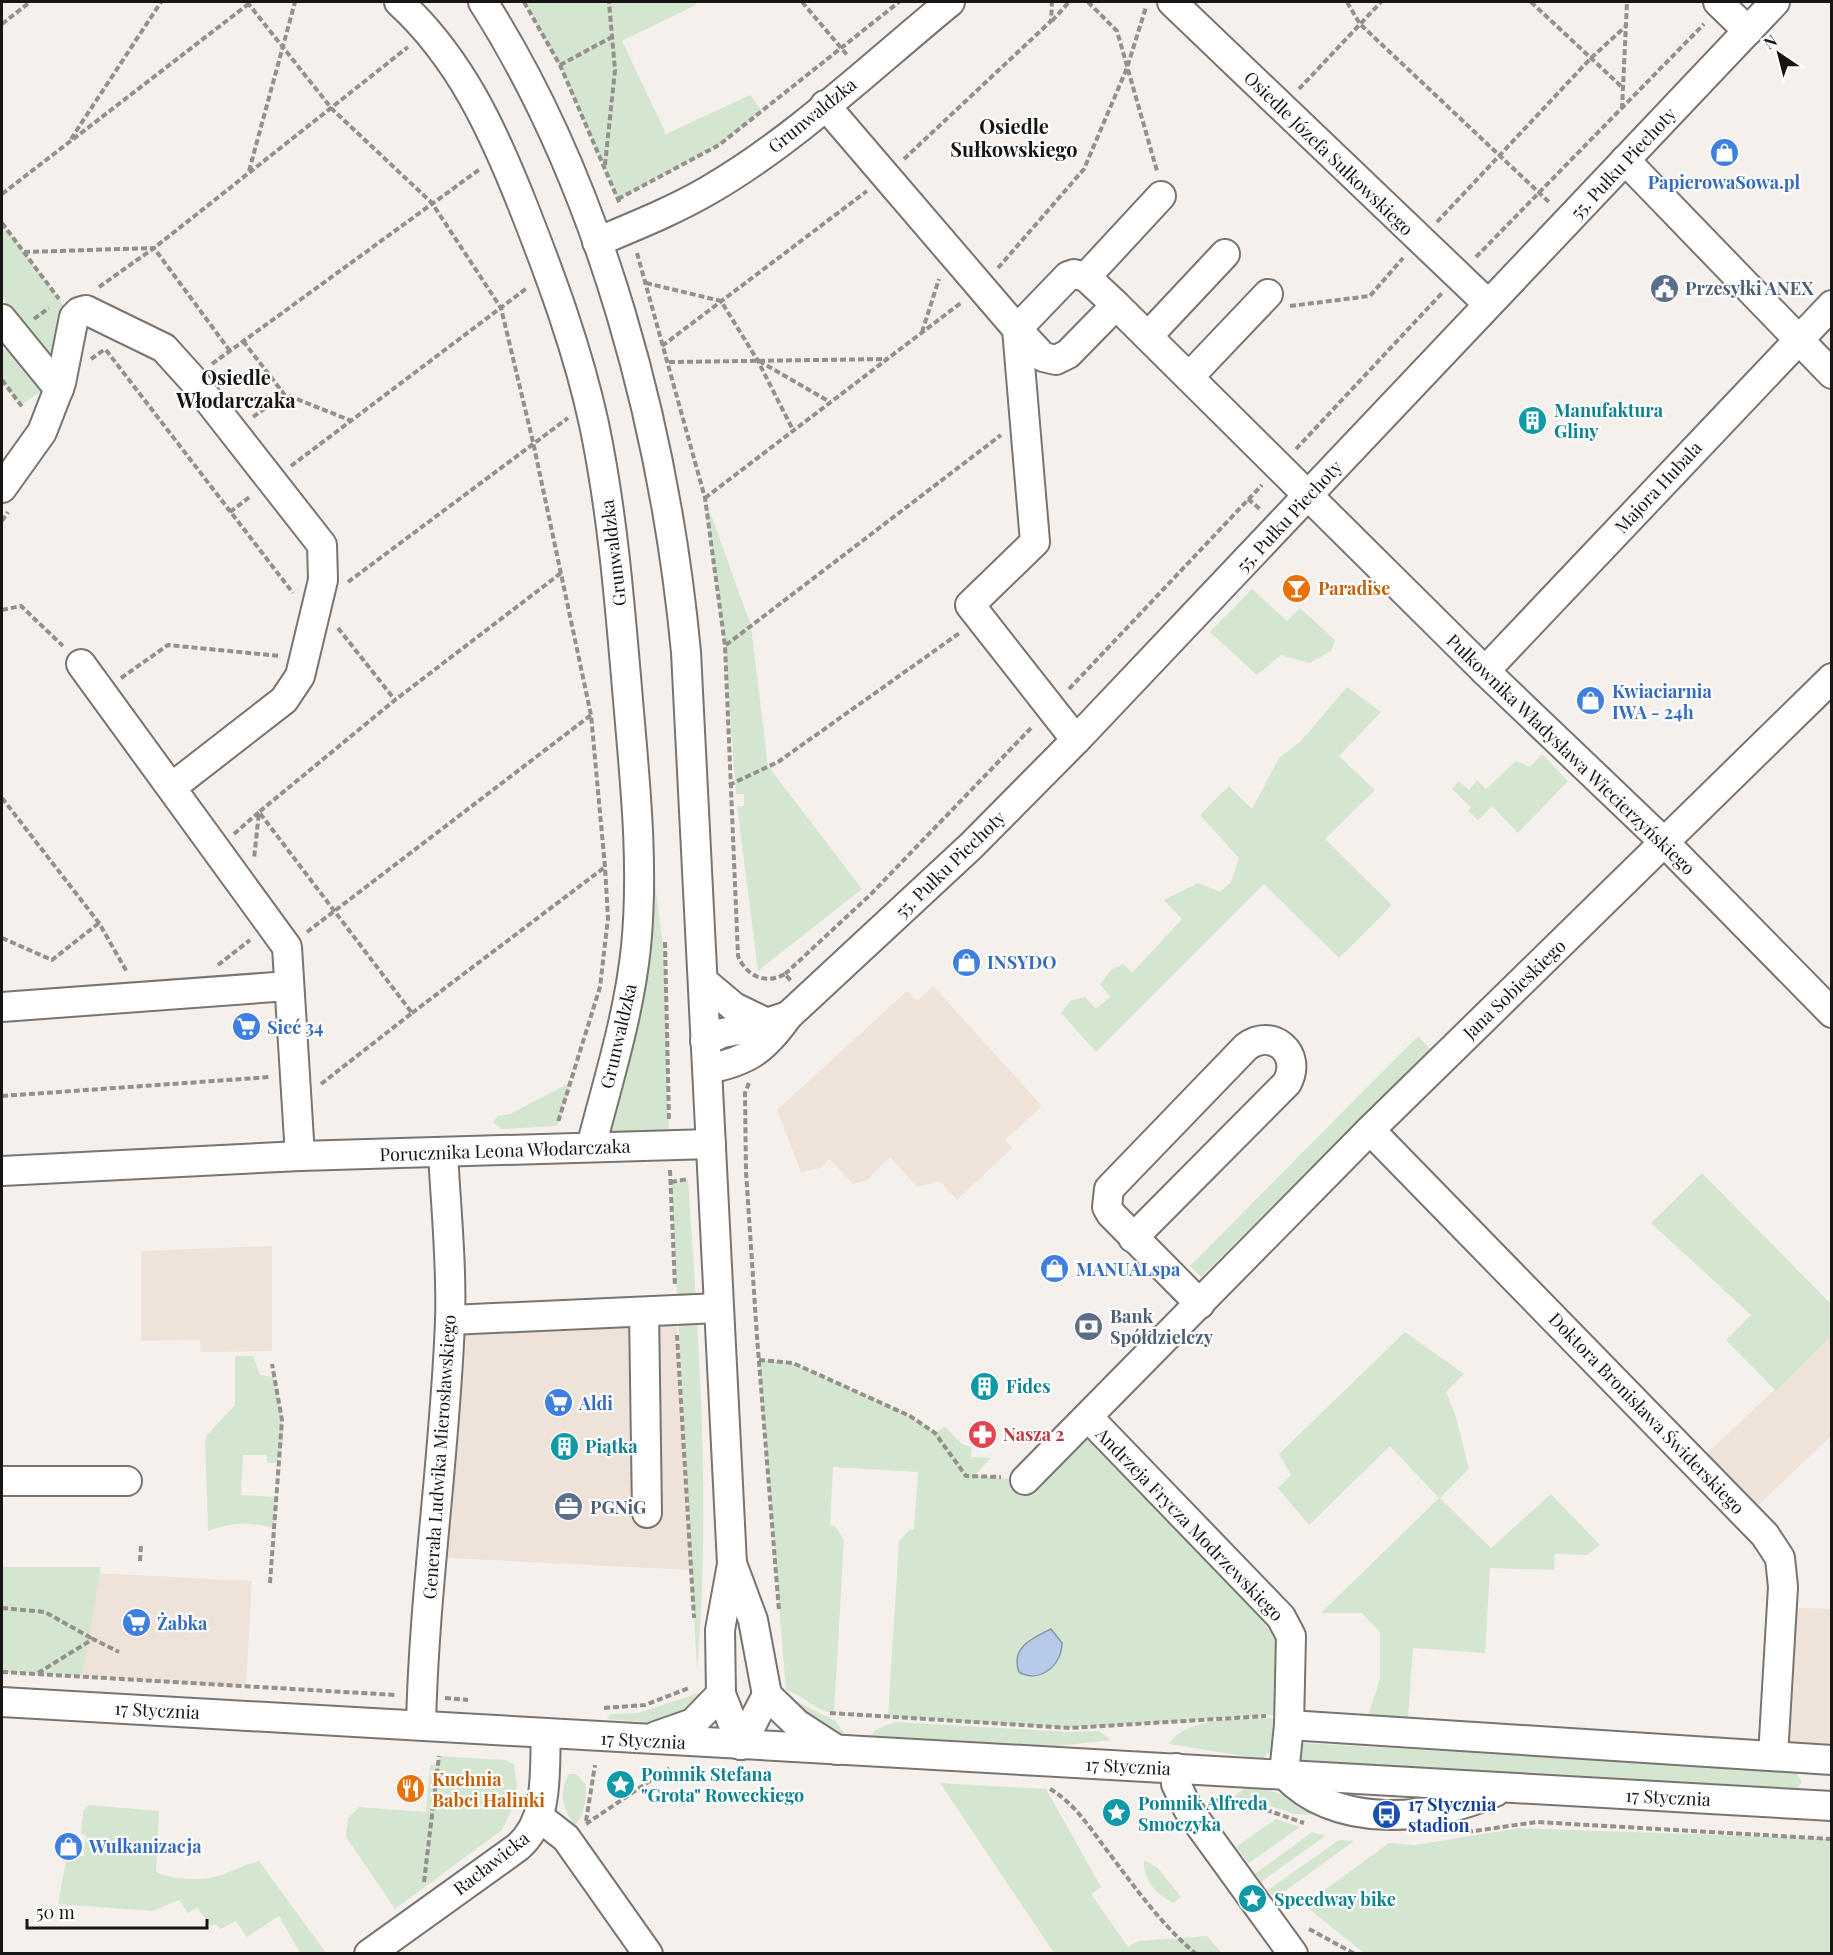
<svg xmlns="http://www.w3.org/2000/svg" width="1833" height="1955" font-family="'Playfair Display',serif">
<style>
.built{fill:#efe2d9}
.green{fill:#d4e6d0}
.water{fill:#b8cae9;stroke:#8894a9;stroke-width:1.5}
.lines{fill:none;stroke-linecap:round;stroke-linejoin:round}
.minor-casing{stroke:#797470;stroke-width:32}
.path{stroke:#94908c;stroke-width:4;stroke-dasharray:6 3;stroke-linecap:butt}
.minor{stroke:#fff;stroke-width:28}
.labels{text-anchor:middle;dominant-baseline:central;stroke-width:4.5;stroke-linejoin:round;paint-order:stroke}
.street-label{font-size:18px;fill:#181614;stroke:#fefefe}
.shop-label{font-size:18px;font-weight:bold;fill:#366cbe;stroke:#fefefe;text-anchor:start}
.service-label{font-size:18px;font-weight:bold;fill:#4e5e75;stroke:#fefefe;text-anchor:start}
.culture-label{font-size:18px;font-weight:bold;fill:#0d838f;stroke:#fefefe;text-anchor:start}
.food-label{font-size:18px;font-weight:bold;fill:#c56008;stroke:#fefefe;text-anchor:start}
.health-label{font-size:18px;font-weight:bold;fill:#be3a42;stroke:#fefefe;text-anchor:start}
.transit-label{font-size:18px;font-weight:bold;fill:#164399;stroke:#fefefe;text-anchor:start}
.neighbourhood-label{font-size:20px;font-weight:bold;fill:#181614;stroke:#fefefe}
</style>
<rect width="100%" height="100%" fill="#f6f0ec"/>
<g class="built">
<polygon points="933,986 1042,1106 1005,1140 1012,1148 957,1200 940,1181 917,1187 890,1157 867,1180 853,1184 830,1159 820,1168 801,1172 777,1110 907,991 917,1001"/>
<polygon points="272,1246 272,1351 201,1352 200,1340 141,1341 141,1251"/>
<polygon points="676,1310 691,1570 430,1557 450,1320"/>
<polygon points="1831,1336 1831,1436 1747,1516 1696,1464"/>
<polygon points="96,1573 252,1581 246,1686 37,1674 83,1645"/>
<polygon points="1782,1607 1831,1609 1831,1760 1773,1756"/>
</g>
<g class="green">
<polygon points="524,2 695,2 696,5 622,41 666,134 750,95 762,111 719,145 618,199 560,65"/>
<polygon points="2,223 67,310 50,355 46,353 2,297"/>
<polygon points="5,348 41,391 21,405 2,380 2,351"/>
<polygon points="705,498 751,626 768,766 862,889 758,971 737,806 744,806 744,794 736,794 725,646"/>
<polygon points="1252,589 1287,621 1300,608 1335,640 1331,651 1310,663 1281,655 1257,675 1210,632"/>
<polygon points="1347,687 1381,712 1339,756 1375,790 1325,839 1392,905 1339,958 1264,884 1096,1052 1061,1013 1070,1001 1085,997 1096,1009 1110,997 1100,984 1112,969 1124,964 1132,973 1182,919 1164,900 1198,883 1220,892 1231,882 1239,858 1200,815 1229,786 1252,809 1279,758 1300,742"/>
<polygon points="1542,754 1568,781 1518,833 1492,806 1478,820 1468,811 1471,807 1452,789 1459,781 1469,790 1477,780 1486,789 1516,761 1530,767"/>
<polygon points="655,882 666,970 669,1145 591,1147 638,884"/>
<polygon points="1418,1036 1430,1049 1201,1277 1190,1266"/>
<polygon points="571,1082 557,1126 501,1129 493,1122 498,1116 510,1114"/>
<polygon points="1702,1173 1831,1304 1831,1336 1776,1391 1726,1340 1751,1315 1651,1223"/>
<path d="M688,1179C699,1344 711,1507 697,1671L671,1182Z"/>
<polygon points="1405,1332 1464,1374 1446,1392 1456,1417 1469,1469 1440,1498 1491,1548 1551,1494 1600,1545 1587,1555 1555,1554 1554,1570 1490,1568 1485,1653 1413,1648 1408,1718 1368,1716 1380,1679 1380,1632 1362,1613 1321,1613 1439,1498 1390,1446 1309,1525 1278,1488 1291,1475 1279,1454"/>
<path d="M235,1356H253L260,1375L274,1377C280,1404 290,1437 276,1463H267V1455H243L241,1495L277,1497L274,1528C250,1522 231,1522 208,1531L205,1441L207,1435L235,1405Z"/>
<path d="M759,1360L793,1363L910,1416L935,1433L945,1427L962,1444L972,1447L971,1457L991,1458L974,1476L1025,1480L1089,1418L1281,1617L1290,1714L1070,1728L888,1717L899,1542L909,1530H914L918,1472L833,1467L830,1525L835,1526L844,1540L834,1713C817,1712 803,1695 786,1690Z"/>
<polygon points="2,1567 101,1567 82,1676 2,1672"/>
<polygon points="702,1692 686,1712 657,1723 607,1719 610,1714 638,1713"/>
<polygon points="781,1693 835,1721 845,1734 821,1727"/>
<path d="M1277,1718L1274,1747L1263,1759L1169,1744C1186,1715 1247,1720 1277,1718Z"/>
<polygon points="895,1722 1070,1732 1099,1731 1111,1740 1058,1746 871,1736 875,1730"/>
<polygon points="1304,1743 1796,1772 1802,1782 1794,1793 1304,1763 1299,1758 1299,1747"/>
<polygon points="439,1756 505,1760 514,1764 517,1786 513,1807 502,1830 395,1909 346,1837 348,1818 359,1807 426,1812 430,1765 438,1764"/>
<path d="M569,1774H576L586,1785C586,1798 585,1818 574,1825C563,1808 558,1792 569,1774Z"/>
<polygon points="940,1783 1046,1789 1101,1887 1091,1894 1128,1947 1138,1941 1207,1936 1222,1953 1054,1953"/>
<polygon points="1258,1786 1330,1813 1329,1816 1295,1814 1256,1801 1233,1797 1244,1789"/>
<path d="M89,1805L159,1811L156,1872C171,1879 197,1881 214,1877C226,1875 243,1864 259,1861L326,1953H300L279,1916L247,1937L236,1921L220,1929L216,1924L211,1926L197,1908L188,1913L179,1900L153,1911L58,1904L67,1855L84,1856L86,1835L81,1834L83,1811Z"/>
<polygon points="1276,1819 1300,1827 1249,1863 1236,1847"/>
<polygon points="1519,1828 1831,1839 1831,1953 1364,1953 1304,1905 1389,1843 1415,1845"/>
<polygon points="1312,1832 1325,1836 1261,1882 1255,1874"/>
<polygon points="1339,1840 1354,1841 1274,1899 1268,1890"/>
<path d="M1144,1860L1158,1868L1181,1897L1173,1903C1156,1894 1143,1880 1144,1860Z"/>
</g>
<path class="water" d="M1051,1629L1062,1643C1062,1665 1040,1684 1019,1672C1010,1647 1033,1638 1051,1629Z"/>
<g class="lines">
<defs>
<g id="minor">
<path d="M399,2C460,58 493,130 523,206C551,277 578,350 594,424C613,515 620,607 628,700C635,782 644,865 636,947C629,1015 608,1081 591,1147"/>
<path d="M483,2C602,189 665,432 686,652L732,1564L720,1630L721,1694L741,1745"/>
<polyline points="1172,2 1487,303"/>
<polyline points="1718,2 1748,31"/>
<polyline points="825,105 1017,329 1035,542 970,605 1076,740"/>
<polyline points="1625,160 1832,374"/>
<path d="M597,242C635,226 673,211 709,190C794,141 874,64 950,2"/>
<polyline points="1086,277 1161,196"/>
<polyline points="1116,305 1068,354 1056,360 1043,357 1017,329 1068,276 1074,274 1086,277 1116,305 1485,671 1664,842 1832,1013"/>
<polyline points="2,319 59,389"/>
<polyline points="1148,336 1225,254"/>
<polyline points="1189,377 1268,294"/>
<polyline points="2,488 42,432 61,383 74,317 79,312 86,310 164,348 192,379 322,545 323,580 300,676 284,700 172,787"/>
<polyline points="81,664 287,947 300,1156"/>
<polyline points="1485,671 1832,305"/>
<polyline points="703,981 734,1007 765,1022"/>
<polyline points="2,1007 289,986"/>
<polyline points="705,1041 722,1033 751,1028 788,1016"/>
<path d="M708,1069C748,1061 764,1050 788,1016L971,846L1076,740L1775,2"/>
<polyline points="1370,1130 1765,1535 1780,1558 1783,1587 1773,1756"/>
<polyline points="2,1171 300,1156 711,1144"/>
<path d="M1133,1238L1287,1083C1303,1053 1272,1027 1246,1047L1109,1189L1107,1207L1111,1214L1200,1304"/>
<polyline points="644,1312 647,1513"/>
<polyline points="450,1320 719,1308"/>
<polyline points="1089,1418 1281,1617 1291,1636 1289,1725 1284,1774"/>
<polyline points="1025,1480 1370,1130 1832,678"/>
<polyline points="2,1481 127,1481"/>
<polyline points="733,1566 753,1620 767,1695 797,1724 837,1750"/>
<polyline points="2,1702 1832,1806"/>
<path d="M421,1725C424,1590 445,1456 450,1321C452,1266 446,1209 443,1153"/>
<polyline points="1289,1725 1832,1760"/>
<polyline points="656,1736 693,1723 721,1694"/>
<polyline points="741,1745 767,1695"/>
<polyline points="1176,1768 1176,1784 1188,1809 1293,1954"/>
<path d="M1284,1774C1337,1830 1430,1821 1495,1792"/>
<polyline points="539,1817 566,1838 648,1954"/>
<path d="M369,1954L518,1847C550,1819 544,1772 546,1733"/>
</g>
</defs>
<use href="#minor" class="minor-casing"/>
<g class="path">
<polyline points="247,2 332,109 432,203 501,308 533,442 591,715 605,867 608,918 600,987 558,1122"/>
<polyline points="524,2 560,65 620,204"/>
<polyline points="802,2 848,56"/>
<polyline points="1088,2 1117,31 1157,171"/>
<polyline points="1347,2 1360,24 1550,203"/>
<polyline points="1531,2 1623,88"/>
<polyline points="1052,21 1069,2"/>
<polyline points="2,24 30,2"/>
<polyline points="560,65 612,37"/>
<polyline points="1299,89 1381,2"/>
<polyline points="1622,109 1627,2"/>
<polyline points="71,139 161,2"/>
<polyline points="904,159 1051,21 1052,2"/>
<polyline points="605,165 615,70 609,2"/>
<polyline points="249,171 295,2"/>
<polyline points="2,194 251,2"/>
<polyline points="618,199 719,145 899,2"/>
<polyline points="1437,222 1591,58 1626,26"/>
<polyline points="2,223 59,299"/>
<polyline points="24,252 154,248 230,351"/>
<path d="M637,253L705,498L725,646L738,956C746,976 766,985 785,974L791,981"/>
<polyline points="1476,257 1704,24"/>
<polyline points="998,268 1084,169 1127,68 1146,7"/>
<polyline points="646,283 721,301 758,361 793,430"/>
<polyline points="99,287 154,248 408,47"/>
<polyline points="1290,306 1370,296 1403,258"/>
<polyline points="34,319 49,308"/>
<polyline points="922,332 939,279"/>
<polyline points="243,341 284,394 352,421"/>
<polyline points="662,346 867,191"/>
<polyline points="106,350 293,593"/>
<polyline points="91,359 105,349"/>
<polyline points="759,361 830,402"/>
<polyline points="669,362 886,359"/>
<polyline points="212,364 480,169"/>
<polyline points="2,380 23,408"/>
<polyline points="253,417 284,394"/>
<polyline points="1296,449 1442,293"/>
<polyline points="291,466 527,288"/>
<polyline points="705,498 962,302"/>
<polyline points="1248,499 1261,510"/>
<polyline points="230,512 251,496"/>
<polyline points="2,521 8,512"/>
<polyline points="348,582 568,418"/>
<polyline points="2,610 21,606 63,646"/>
<polyline points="338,628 395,700"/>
<polyline points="726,645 1001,435"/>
<polyline points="121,678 168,645 280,656"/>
<polyline points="1069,689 1262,485"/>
<polyline points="729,785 778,762 961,632"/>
<polyline points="2,798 99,923 127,972"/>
<polyline points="234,834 259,812 254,859"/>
<polyline points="307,932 591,715"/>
<polyline points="2,938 52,960 99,923"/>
<polyline points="665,942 669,1121"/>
<polyline points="218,965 250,940"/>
<polyline points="785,974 870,895 1032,727"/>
<polyline points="412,1013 605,867"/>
<polyline points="749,1083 745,1093 746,1172 757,1337 779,1611"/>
<polyline points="321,1084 412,1013 259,812 395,700 561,573"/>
<polyline points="2,1096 270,1077"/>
<polyline points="670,1170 675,1286"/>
<polyline points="671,1182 688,1179"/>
<polyline points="677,1335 694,1618"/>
<polyline points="759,1360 793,1363 910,1416 935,1433 966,1476 1001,1477"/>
<polyline points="140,1561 141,1545"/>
<polyline points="270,1583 282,1420 272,1364"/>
<polyline points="2,1608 45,1612 93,1639"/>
<polyline points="2,1672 396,1695"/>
<polyline points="38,1673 93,1639 119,1652"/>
<polyline points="445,1698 468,1700"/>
<polyline points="604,1708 645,1705 689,1688"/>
<polyline points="830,1713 1070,1728 1266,1716"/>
<path d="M1050,1789C1076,1804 1091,1830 1109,1853C1136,1889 1161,1924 1196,1954"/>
<polyline points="1213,1800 1255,1806 1304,1823"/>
<polyline points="586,1821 595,1765"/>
<polyline points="586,1824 669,1768"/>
<polyline points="1467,1832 1537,1822 1832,1839"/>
<polyline points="424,1882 439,1756"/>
<polyline points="1309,1929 1355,1954"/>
</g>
<use href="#minor" class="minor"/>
</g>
<defs>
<symbol id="shop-disc" viewBox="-11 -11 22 22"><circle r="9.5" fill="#3f7fe0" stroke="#fefefe"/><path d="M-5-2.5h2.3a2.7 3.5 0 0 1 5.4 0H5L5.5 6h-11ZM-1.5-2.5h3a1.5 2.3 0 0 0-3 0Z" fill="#fff"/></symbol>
<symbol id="civic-disc" viewBox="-11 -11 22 22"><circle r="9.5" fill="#5c6f8a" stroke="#fefefe"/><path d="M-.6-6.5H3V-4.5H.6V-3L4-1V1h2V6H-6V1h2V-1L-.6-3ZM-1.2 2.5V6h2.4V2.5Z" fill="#fff"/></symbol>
<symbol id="building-disc" viewBox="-11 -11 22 22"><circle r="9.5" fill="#0f9aa8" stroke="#fefefe"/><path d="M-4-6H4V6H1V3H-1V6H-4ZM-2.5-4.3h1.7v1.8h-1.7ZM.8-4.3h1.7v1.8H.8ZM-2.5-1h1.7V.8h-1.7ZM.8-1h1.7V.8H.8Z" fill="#fff"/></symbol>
<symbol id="bar-disc" viewBox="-11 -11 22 22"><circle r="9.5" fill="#e8710a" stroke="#fefefe"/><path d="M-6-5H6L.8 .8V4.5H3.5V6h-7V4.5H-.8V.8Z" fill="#fff"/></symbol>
<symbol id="supermarket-disc" viewBox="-11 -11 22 22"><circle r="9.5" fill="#3f7fe0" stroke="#fefefe"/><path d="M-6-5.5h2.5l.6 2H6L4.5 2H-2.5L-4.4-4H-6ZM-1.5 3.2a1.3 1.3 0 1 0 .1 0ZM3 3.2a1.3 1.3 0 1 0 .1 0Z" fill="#fff"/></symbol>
<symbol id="bank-disc" viewBox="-11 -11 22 22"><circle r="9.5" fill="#5c6f8a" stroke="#fefefe"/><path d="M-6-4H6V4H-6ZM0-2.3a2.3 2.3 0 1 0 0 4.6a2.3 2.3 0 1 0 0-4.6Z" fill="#fff"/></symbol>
<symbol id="pharmacy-disc" viewBox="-11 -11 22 22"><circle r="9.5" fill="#e0444e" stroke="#fefefe"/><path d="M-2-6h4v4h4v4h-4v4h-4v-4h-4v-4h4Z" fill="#fff"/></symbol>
<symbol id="office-disc" viewBox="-11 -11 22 22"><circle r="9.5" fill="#5c6f8a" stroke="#fefefe"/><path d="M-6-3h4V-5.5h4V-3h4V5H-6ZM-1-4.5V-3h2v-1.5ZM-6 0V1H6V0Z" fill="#fff"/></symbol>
<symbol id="sight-disc" viewBox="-11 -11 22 22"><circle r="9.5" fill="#0f9aa8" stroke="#fefefe"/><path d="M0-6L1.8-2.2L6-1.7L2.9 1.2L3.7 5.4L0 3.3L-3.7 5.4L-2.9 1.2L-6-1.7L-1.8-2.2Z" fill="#fff"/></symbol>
<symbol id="restaurant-disc" viewBox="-11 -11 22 22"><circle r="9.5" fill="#e8710a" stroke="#fefefe"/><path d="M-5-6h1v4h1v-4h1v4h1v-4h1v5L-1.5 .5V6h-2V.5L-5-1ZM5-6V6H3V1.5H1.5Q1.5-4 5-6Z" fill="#fff"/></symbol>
<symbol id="bus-disc" viewBox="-11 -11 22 22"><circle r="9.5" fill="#1a4fb4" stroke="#fefefe"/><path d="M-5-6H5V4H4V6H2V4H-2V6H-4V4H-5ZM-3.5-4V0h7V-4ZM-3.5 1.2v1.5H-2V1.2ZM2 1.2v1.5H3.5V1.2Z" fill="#fff"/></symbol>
</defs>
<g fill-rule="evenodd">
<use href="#shop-disc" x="1708" y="136" width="33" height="33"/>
<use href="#civic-disc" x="1648" y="272" width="33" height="33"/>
<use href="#building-disc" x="1516" y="404" width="33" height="33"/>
<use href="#bar-disc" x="1280" y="572" width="33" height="33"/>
<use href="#shop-disc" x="1574" y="684" width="33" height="33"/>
<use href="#shop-disc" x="950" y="946" width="33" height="33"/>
<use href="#supermarket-disc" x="230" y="1010" width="33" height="33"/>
<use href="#shop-disc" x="1038" y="1252" width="33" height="33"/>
<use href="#bank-disc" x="1072" y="1310" width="33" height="33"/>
<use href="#building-disc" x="968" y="1370" width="33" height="33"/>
<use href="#supermarket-disc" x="542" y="1386" width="33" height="33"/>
<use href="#pharmacy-disc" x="966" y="1418" width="33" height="33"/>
<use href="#building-disc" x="548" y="1430" width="33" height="33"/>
<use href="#office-disc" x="552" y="1490" width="33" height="33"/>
<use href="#supermarket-disc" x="120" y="1606" width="33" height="33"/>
<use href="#sight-disc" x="604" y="1768" width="33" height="33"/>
<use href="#restaurant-disc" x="394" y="1772" width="33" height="33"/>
<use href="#sight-disc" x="1100" y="1796" width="33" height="33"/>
<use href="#bus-disc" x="1370" y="1798" width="33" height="33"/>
<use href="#shop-disc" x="52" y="1830" width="33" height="33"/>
<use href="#sight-disc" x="1236" y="1882" width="33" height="33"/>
</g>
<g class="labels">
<g class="street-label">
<text transform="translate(812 115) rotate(-39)">Grunwaldzka</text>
<text transform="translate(1329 153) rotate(44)">Osiedle Józefa Sułkowskiego</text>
<text transform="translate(1623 163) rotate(-47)">55. Pułku Piechoty</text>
<text transform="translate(1658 487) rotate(-47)">Majora Hubala</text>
<text transform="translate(1289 516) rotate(-47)">55. Pułku Piechoty</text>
<text transform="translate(613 553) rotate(-97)">Grunwaldzka</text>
<text transform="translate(1571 754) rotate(44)">Pułkownika Władysława Wiecierzyńskiego</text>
<text transform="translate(950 864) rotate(-44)">55. Pułku Piechoty</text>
<text transform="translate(1514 989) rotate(-44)">Jana Sobieskiego</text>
<text transform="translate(618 1036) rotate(-77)">Grunwaldzka</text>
<text transform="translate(505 1150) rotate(-2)">Porucznika Leona Włodarczaka</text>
<text transform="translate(1647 1413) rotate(46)">Doktora Bronisława Świderskiego</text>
<text transform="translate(439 1457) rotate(-86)">Generała Ludwika Mierosławskiego</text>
<text transform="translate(1190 1524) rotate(46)">Andrzeja Frycza Modrzewskiego</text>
<text transform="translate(157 1710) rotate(3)">17 Stycznia</text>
<text transform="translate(643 1740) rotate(3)">17 Stycznia</text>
<text transform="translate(1128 1766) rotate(3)">17 Stycznia</text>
<text transform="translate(1668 1797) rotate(3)">17 Stycznia</text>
<text transform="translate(491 1863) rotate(-38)">Racławicka</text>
</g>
<g class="shop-label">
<text x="1724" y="182" text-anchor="middle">PapierowaSowa.pl</text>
<text x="1612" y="691">Kwiaciarnia<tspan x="1612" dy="21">IWA - 24h</tspan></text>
<text x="987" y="962">INSYDO</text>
<text x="267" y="1027">Sieć 34</text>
<text x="1076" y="1269">MANUALspa</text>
<text x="579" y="1403">Aldi</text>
<text x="157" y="1623">Żabka</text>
<text x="89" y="1846">Wulkanizacja</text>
</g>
<g class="service-label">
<text x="1685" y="288">Przesyłki ANEX</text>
<text x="1110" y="1316">Bank<tspan x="1110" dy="21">Spółdzielczy</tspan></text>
<text x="590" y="1507">PGNiG</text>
</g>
<g class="culture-label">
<text x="1554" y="410">Manufaktura<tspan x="1554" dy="21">Gliny</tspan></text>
<text x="1006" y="1386">Fides</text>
<text x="585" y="1446">Piątka</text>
<text x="641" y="1774">Pomnik Stefana<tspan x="641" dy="21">"Grota" Roweckiego</tspan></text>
<text x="1138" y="1803">Pomnik Alfreda<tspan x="1138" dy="21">Smoczyka</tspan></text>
<text x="1274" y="1899">Speedway bike</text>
</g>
<g class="food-label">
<text x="1318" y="588">Paradise</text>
<text x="432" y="1779">Kuchnia<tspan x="432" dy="21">Babci Halinki</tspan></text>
</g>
<g class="health-label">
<text x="1003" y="1434">Nasza 2</text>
</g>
<g class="transit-label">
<text x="1408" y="1804">17 Stycznia<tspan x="1408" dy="21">stadion</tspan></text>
</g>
<g class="neighbourhood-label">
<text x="1014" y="125">Osiedle<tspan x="1014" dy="23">Sułkowskiego</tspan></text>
<text x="236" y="376">Osiedle<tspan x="236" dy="23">Włodarczaka</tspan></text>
</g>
</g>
<rect width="1833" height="1955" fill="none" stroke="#181614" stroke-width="6"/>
<g transform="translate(1779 54) rotate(325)" stroke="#fefefe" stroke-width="4.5" paint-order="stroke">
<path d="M0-4.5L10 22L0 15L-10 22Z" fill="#181614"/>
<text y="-9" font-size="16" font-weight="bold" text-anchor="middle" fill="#181614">N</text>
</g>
<path d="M27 1919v9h180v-9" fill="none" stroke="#181614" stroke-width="3"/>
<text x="36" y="1919" font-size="18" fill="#181614" stroke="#fefefe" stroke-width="4.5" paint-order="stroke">50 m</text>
</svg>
